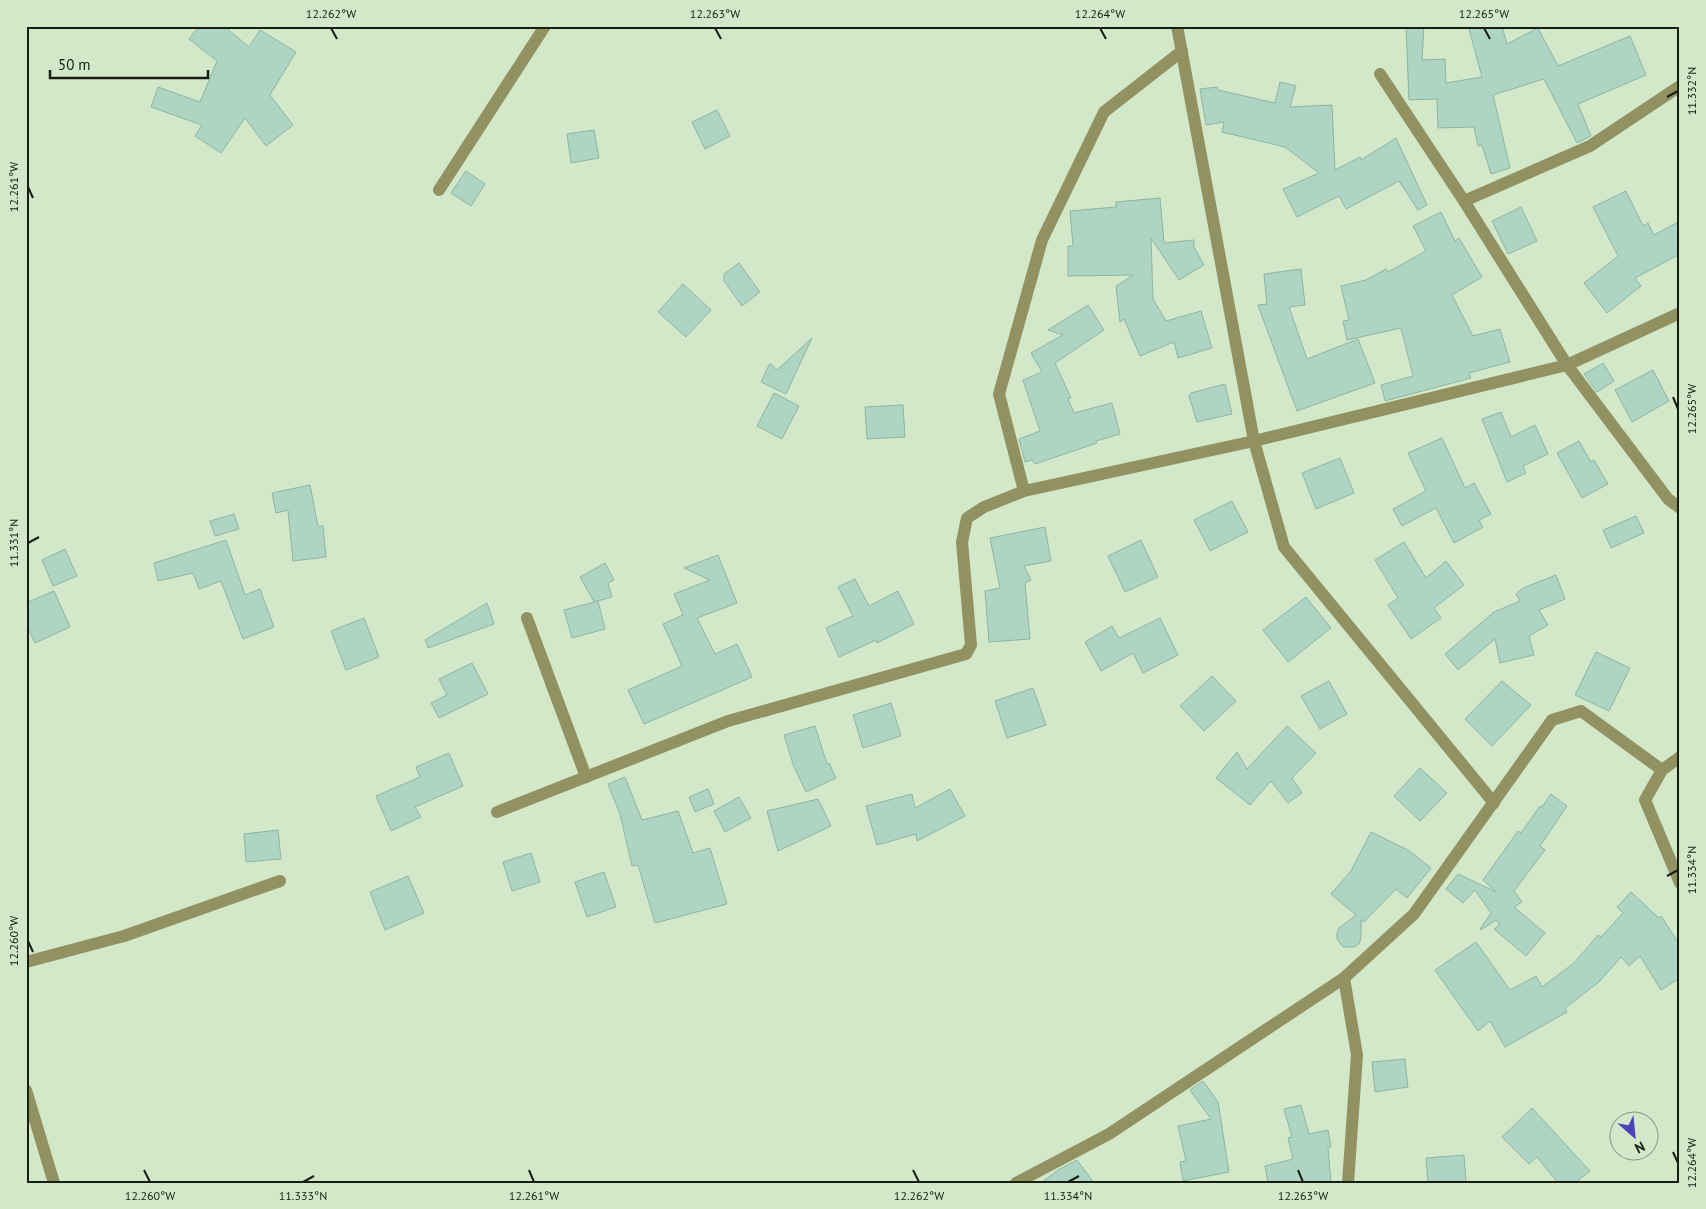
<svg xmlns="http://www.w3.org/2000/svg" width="1706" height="1209" font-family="'PT Sans',sans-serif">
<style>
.building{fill:#aed5c3;stroke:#8eb5a3}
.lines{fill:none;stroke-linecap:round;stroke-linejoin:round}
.minor{stroke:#929162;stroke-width:12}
.ticks{fill:none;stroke:#161e13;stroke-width:2}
.neatline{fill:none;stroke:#161e13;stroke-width:2}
.ticks-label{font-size:12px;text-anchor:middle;fill:#161e13}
</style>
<rect width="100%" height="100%" fill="#d2e8c8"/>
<g class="building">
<polygon points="199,26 224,26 249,47 260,30 296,52 270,95 293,125 266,146 245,118 221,153 195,136 202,125 151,107 158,87 200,102 217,61 189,39"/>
<polygon points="1406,26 1424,26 1422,60 1445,59 1446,83 1482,77 1469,29 1478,26 1502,26 1507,44 1538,28 1558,66 1630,36 1646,75 1578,104 1591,136 1577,143 1544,79 1493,95 1510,168 1491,174 1482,145 1478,146 1474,127 1438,128 1437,99 1409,100"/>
<polygon points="1280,82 1296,86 1290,107 1332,105 1335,170 1360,157 1361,160 1396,138 1427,205 1418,210 1399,181 1346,209 1339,196 1297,217 1283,189 1319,173 1285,147 1222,132 1224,122 1206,125 1200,89 1217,87 1218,90 1275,103"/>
<polygon points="717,110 730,136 705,149 692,122"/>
<polygon points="594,130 599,158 571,163 567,134"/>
<polygon points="466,171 485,184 471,206 451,193"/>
<polygon points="1626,191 1643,226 1648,223 1654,235 1680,221 1680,254 1635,278 1641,286 1607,313 1584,283 1618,256 1593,207"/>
<polygon points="1160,198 1164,243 1194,240 1194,247 1204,265 1179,280 1151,238 1153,299 1166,321 1201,311 1212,348 1178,358 1174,342 1140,356 1124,319 1120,322 1116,286 1133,275 1068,276 1068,246 1073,246 1070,211 1116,207 1116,202"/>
<polygon points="1521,207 1537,241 1508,254 1492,221"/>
<polygon points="1441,212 1455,241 1459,238 1482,277 1452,295 1473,336 1500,329 1510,362 1469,373 1471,378 1385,401 1381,385 1413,376 1401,328 1347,340 1343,321 1349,320 1341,286 1366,280 1386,269 1388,272 1426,251 1413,226"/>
<polygon points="739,263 760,292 742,306 724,281 724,274"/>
<polygon points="1301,269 1305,305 1289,307 1307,359 1358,339 1375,383 1297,411 1258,305 1267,304 1264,274"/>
<polygon points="683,284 711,310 686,337 658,312"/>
<polygon points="1088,305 1104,330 1055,363 1071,398 1068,399 1074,413 1112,403 1120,434 1096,441 1097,443 1035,464 1032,460 1025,462 1019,439 1040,431 1023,380 1042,372 1031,353 1063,335 1048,330"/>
<polygon points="812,338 786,394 761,382 770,363 777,370"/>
<polygon points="1603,363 1614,381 1597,392 1584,374"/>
<polygon points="1653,370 1669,401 1632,422 1615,390"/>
<polygon points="1225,384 1232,414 1197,422 1189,396 1191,393"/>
<polygon points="774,393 799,406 782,439 757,426"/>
<polygon points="903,405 905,437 867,439 865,407"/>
<polygon points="1501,412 1511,437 1535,425 1548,454 1523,466 1526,473 1507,482 1482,419"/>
<polygon points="1442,438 1465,488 1474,483 1491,514 1479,520 1483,527 1454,543 1436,508 1402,526 1393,509 1426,491 1408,453"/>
<polygon points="1579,441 1591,462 1594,460 1608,484 1582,498 1557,453"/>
<polygon points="1340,458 1354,493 1316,509 1302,473"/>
<polygon points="310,485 318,526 323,526 326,557 293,561 288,510 276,513 272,493"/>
<polygon points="1232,501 1248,532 1210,551 1194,520"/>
<polygon points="234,514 239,529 215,536 210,521"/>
<polygon points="1636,516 1644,533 1611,548 1603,530"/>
<polygon points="1045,527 1051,561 1024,566 1031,580 1025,583 1030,639 989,642 985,591 1000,588 990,538"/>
<polygon points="226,540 245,595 260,589 274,627 243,639 221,581 199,589 193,573 158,581 154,563"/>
<polygon points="1141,540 1158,577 1125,592 1108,556"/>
<polygon points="1404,542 1426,578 1446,561 1464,585 1434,608 1441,618 1411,639 1388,605 1398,598 1375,560"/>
<polygon points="65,549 77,576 53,586 42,560"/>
<polygon points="718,555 737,603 697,618 715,654 737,644 752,677 644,724 628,690 682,666 663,624 683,615 674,594 710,580 684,568"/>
<polygon points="605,563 614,580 608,583 612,597 594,602 580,577"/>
<polygon points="1556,575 1565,599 1539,610 1548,625 1529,636 1534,655 1500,663 1495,639 1458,670 1445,654 1494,612 1520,601 1516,594 1523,588"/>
<polygon points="855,579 869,606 898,591 914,624 877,643 876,640 839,657 826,628 853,616 838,587"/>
<polygon points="54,591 70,627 35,643 26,624 26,603"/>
<polygon points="1306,597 1331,628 1288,662 1263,630"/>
<polygon points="598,601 605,629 572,638 564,610"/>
<polygon points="487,603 494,624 428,648 425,640"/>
<polygon points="364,618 379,657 346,670 331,631"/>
<polygon points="1160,618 1178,655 1143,673 1133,653 1101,671 1085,642 1112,626 1119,638"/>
<polygon points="1596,652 1630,668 1609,711 1575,695"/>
<polygon points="472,663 488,694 439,718 431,703 447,695 439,679"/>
<polygon points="1212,676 1236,701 1204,731 1180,706"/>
<polygon points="1329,681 1347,714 1320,729 1301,696"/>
<polygon points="1502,681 1531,705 1492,746 1465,719"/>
<polygon points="1033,688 1046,725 1007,738 995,701"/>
<polygon points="891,703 901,736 863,748 853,715"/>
<polygon points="815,726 827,764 829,763 836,778 806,792 794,767 784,735"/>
<polygon points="1287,726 1316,753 1292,778 1302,793 1288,803 1271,781 1250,805 1216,778 1237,752 1247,769"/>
<polygon points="449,753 463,786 415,807 421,817 391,831 376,796 420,777 416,767"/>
<polygon points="1420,768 1447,793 1420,821 1394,796"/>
<polygon points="625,777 642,820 678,811 693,853 710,848 727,904 655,923 638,865 632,866 620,814 608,784"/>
<polygon points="708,789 714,804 695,812 689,797"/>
<polygon points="950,789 965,816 917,841 916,834 877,845 866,806 912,794 915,808"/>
<polygon points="1551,794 1567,806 1540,846 1545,850 1514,891 1522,902 1514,907 1545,933 1526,956 1494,929 1500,925 1496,920 1481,930 1480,929 1491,913 1475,890 1463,903 1446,889 1458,874 1496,892 1483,880 1518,831 1521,833 1540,806 1542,807"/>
<polygon points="739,797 751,818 725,832 714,811"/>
<polygon points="818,799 831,826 778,851 767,811"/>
<polygon points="278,830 281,859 246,862 244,834"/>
<polygon points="1371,832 1408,850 1431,868 1407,898 1396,889 1364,922 1361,920 1361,938 1359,944 1354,947 1343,947 1337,939 1337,933 1339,928 1356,915 1331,894 1351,871"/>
<polygon points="531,853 540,882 512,891 503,862"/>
<polygon points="604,872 616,907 587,917 575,882"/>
<polygon points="408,876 424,913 385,930 370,892"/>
<polygon points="1631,892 1659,918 1661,916 1680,945 1680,978 1661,990 1640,956 1629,966 1621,957 1599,982 1565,1008 1567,1012 1505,1047 1490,1021 1478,1031 1435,970 1476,942 1510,990 1536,976 1542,987 1574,963 1598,935 1601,937 1623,913 1617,907"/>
<polygon points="1405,1059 1408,1087 1375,1092 1372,1062"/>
<polygon points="1203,1081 1218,1102 1229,1172 1183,1181 1180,1162 1186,1161 1178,1126 1211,1119 1190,1090"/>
<polygon points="1301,1105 1309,1134 1328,1130 1331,1147 1328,1147 1331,1183 1268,1183 1265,1166 1293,1159 1288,1138 1292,1137 1284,1109"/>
<polygon points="1532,1108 1590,1171 1575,1183 1558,1183 1537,1157 1529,1164 1502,1137"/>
<polygon points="1464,1155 1466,1183 1428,1183 1426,1158"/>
<polygon points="1077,1160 1094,1183 1041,1183 1058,1170"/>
</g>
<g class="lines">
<g class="minor">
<polyline points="1177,26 1254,441 1284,547 1494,803"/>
<polyline points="1380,74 1464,201 1567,365 1668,499 1680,508"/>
<polyline points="439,190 545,26"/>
<polyline points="1464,201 1590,146 1680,86"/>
<polyline points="1024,491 999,394 1042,240 1104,112 1182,51"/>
<polyline points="527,618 586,777"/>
<polyline points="1680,757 1662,770 1645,800 1680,883"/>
<polyline points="497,812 728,721 966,654 971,645 962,542 967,518 984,507 1024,491 1254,441 1567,365 1680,313"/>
<polyline points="26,962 124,936 280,881"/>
<polyline points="1344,978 1357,1055 1348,1183"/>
<polyline points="26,1090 54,1183"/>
<polyline points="1016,1183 1109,1134 1344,978 1414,914 1552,720 1581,711 1662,770"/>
</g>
</g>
<path class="ticks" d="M331,28L337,39M715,28L721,39M1100,28L1106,39M1484,28L1490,39M1667,97L1678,91M28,187L33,198M1673,397L1678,409M28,543L39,537M1667,876L1678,870M28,941L33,952M1673,1152L1678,1163M144,1170L150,1182M529,1170L534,1182M913,1170L919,1182M1298,1170L1303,1182M303,1182L314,1176M1068,1182L1079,1176"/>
<rect width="1706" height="1209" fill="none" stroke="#d2e8c8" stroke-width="55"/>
<g transform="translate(1634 1136) rotate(153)"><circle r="24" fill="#d2e8c8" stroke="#879780"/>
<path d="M0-4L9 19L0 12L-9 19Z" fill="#4e42b9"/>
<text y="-8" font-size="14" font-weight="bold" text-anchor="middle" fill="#161e13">N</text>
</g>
<path d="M50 70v8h158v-8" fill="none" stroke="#161e13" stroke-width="2.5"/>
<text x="58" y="70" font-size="15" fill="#161e13" stroke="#d2e8c8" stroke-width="4" paint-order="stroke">50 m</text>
<rect x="28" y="28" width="1650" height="1154" class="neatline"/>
<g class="ticks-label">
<text x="331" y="18">12.262°W</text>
<text x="715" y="18">12.263°W</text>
<text x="1100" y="18">12.264°W</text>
<text x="1484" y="18">12.265°W</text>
<text transform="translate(1692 91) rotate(-90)" y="4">11.332°N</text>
<text transform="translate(14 187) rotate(-90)" y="4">12.261°W</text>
<text transform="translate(1692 409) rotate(-90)" y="4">12.265°W</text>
<text transform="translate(14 543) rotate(-90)" y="4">11.331°N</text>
<text transform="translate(1692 870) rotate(-90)" y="4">11.334°N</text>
<text transform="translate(14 941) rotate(-90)" y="4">12.260°W</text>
<text transform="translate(1692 1163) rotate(-90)" y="4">12.264°W</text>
<text x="150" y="1200">12.260°W</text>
<text x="303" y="1200">11.333°N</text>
<text x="534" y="1200">12.261°W</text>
<text x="919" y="1200">12.262°W</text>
<text x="1068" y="1200">11.334°N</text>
<text x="1303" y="1200">12.263°W</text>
</g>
</svg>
